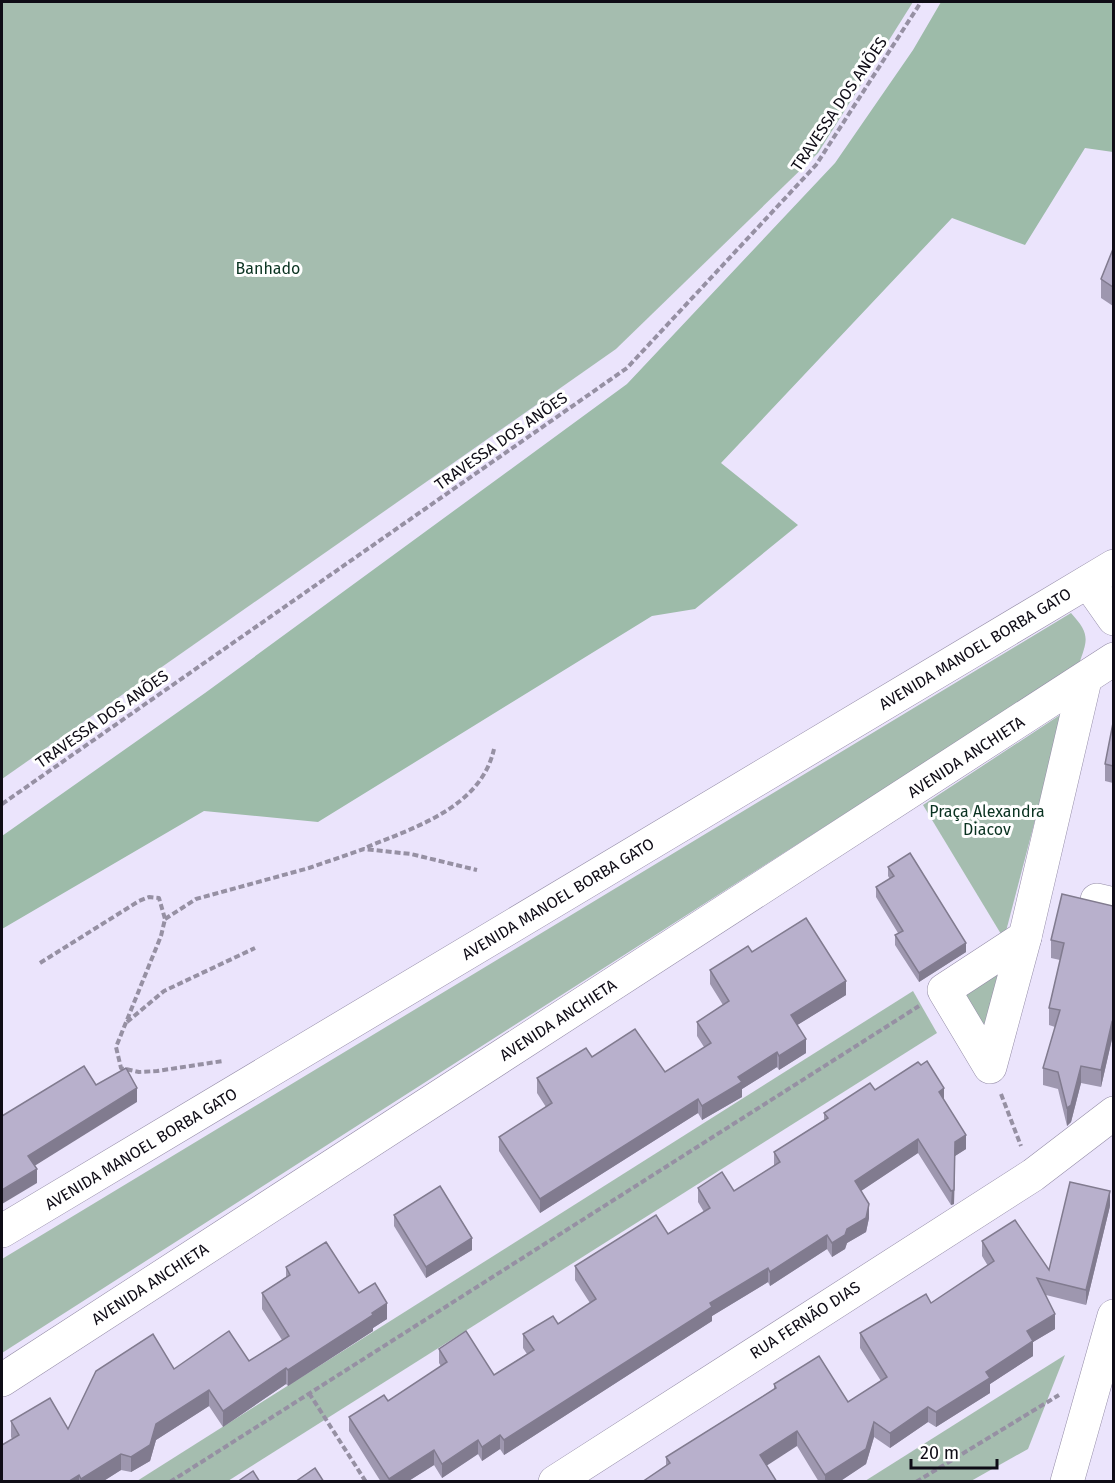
<svg xmlns="http://www.w3.org/2000/svg" width="1115" height="1483" font-family="'Fira Sans',sans-serif">
<style>
.green{fill:#a5bdaf}
.forest{fill:#9dbba9}
.lines{fill:none;stroke-linecap:round;stroke-linejoin:round}
.minor-casing{stroke:#958da8;stroke-width:34}
.major-casing{stroke:#958da8;stroke-width:34}
.path{stroke:#9690a3;stroke-width:4;stroke-dasharray:6 3;stroke-linecap:butt}
.minor{stroke:#fff;stroke-width:33}
.major{stroke:#fff;stroke-width:33}
.wall{fill:#9e97af}
.shaded-wall{fill:#817b8f}
.building{fill:#b8b0cc;stroke:#817b8f;stroke-width:1.5}
.labels{text-anchor:middle;dominant-baseline:central;stroke-width:6;stroke-linejoin:round;paint-order:stroke}
.street-label{font-size:16px;fill:#0f0c16;stroke:#fff}
.park-label{font-size:16px;fill:#093220;stroke:#fff}
</style>
<rect width="100%" height="100%" fill="#ebe4fc"/>
<g class="green">
<polygon points="2,2 913,2 818,153 616,349 2,779"/>
<path d="M1071,613C1090,634 1088,639 1079,664L2,1353V1259Z"/>
<polygon points="1063,713 1004,939 923,805"/>
<polygon points="1006,964 986,1036 959,993"/>
<polygon points="913,991 937,1033 228,1481 137,1481"/>
<polygon points="1065,1355 1028,1449 971,1481 865,1481"/>
</g>
<polygon class="forest" points="941,2 1113,2 1113,152 1085,148 1025,245 952,218 721,463 798,525 695,609 652,616 318,822 204,811 2,929 2,836 205,693 627,384 835,163 913,50"/>
<g class="lines">
<defs>
<g id="minor">
<polyline points="1097,900 1114,904"/>
<polygon points="1025,937 990,1067 944,990"/>
<polyline points="1025,937 1085,680"/>
<polyline points="555,1482 1033,1175 1114,1113"/>
</g>
<g id="major">
<polyline points="1088,582 1114,619"/>
<polyline points="2,1231 1114,566"/>
<polyline points="2,1380 1114,659"/>
<polyline points="1067,1482 1114,1316"/>
</g>
</defs>
<use href="#minor" class="minor-casing"/>
<use href="#major" class="major-casing"/>
<g class="path">
<polyline points="2,804 627,368 816,165 921,2"/>
<path d="M367,847C416,827 481,807 494,749"/>
<polyline points="165,919 196,899 309,868 364,849 411,854 477,870"/>
<polyline points="40,963 139,901 149,897 159,898 165,919 161,936 116,1047 121,1068 139,1072 157,1071 223,1061"/>
<polyline points="127,1022 164,991 255,948"/>
<polyline points="1001,1094 1021,1146"/>
<polyline points="309,1393 366,1482"/>
<polyline points="170,1482 919,1006"/>
<polyline points="916,1482 1059,1395"/>
</g>
<use href="#minor" class="minor"/>
<use href="#major" class="major"/>
</g>
<g class="wall">
<polygon points="1113,249 1113,306 1101,298 1101,279"/>
<polygon points="1113,723 1113,783 1105,781 1105,764"/>
<polygon points="888,867 966,952 919,982 895,945 895,935 898,933 876,897 876,887 890,879 888,876"/>
<polygon points="1113,906 1113,1040 1112,1039 1101,1087 1081,1083 1071,1122 1067,1126 1058,1089 1043,1085 1043,1068 1055,1027 1049,1025 1049,1008 1060,960 1051,958 1051,940"/>
<polygon points="710,970 846,995 797,1025 806,1053 779,1070 777,1067 742,1089 742,1097 702,1120 698,1113 540,1213 499,1151 499,1137 546,1107 537,1093 537,1078 592,1057 665,1072 704,1047 697,1036 697,1022 723,1005 710,984"/>
<polygon points="875,1090 944,1100 966,1149 955,1156 954,1204 951,1205 918,1153 861,1191 869,1218 866,1232 847,1243 845,1249 832,1257 827,1249 770,1286 768,1282 712,1316 712,1321 504,1455 500,1449 482,1461 478,1454 442,1478 434,1465 407,1482 381,1482 349,1431 349,1417 388,1401 441,1366 439,1363 439,1349 494,1375 527,1354 523,1348 523,1334 558,1324 590,1303 575,1280 575,1266 668,1234 704,1212 698,1202 698,1188 734,1191 774,1166 774,1152 824,1120 824,1113"/>
<polygon points="1110,1206 1086,1305 1046,1295 1055,1329 1033,1342 1033,1356 990,1384 990,1393 936,1427 928,1422 890,1448 874,1437 866,1464 839,1482 819,1482 797,1446 666,1465 666,1457 774,1389 774,1384 848,1402 881,1381 860,1348 860,1333 931,1303 988,1266 982,1256 982,1241 1049,1270"/>
<polygon points="394,1215 472,1250 426,1278 394,1226"/>
<polygon points="286,1267 359,1293 387,1319 373,1328 373,1331 288,1386 286,1384 223,1427 209,1406 156,1440 150,1461 131,1472 121,1470 102,1482 2,1482 12,1439 11,1437 11,1421 68,1429 174,1369 249,1361 282,1340 262,1309 262,1293 286,1277"/>
</g>
<g class="shaded-wall">
<polygon points="966,943 966,952 919,982 919,973"/>
<polygon points="846,981 846,995 791,1029 791,1015"/>
<polygon points="1112,1022 1112,1039 1101,1087 1101,1070"/>
<polygon points="806,1039 806,1053 779,1070 779,1056"/>
<polygon points="777,1052 777,1067 742,1089 742,1097 702,1120 702,1106 738,1077"/>
<polygon points="1081,1066 1081,1083 1071,1122 1067,1126 1067,1108"/>
<polygon points="137,1088 137,1102 28,1170 28,1156"/>
<polygon points="944,1088 944,1102 939,1092"/>
<polygon points="698,1099 698,1113 540,1213 540,1199"/>
<polygon points="966,1135 966,1149 955,1156 954,1204 951,1205 955,1142"/>
<polygon points="918,1139 918,1153 855,1195 855,1181"/>
<polygon points="37,1169 37,1183 2,1204 2,1190"/>
<polygon points="1110,1191 1110,1206 1086,1305 1086,1290"/>
<polygon points="869,1204 869,1218 866,1232 847,1243 845,1249 832,1257 832,1243 847,1229"/>
<polygon points="827,1235 827,1249 770,1286 770,1272"/>
<polygon points="472,1238 472,1250 426,1278 426,1267"/>
<polygon points="768,1268 768,1282 712,1316 712,1321 504,1455 504,1440 710,1303"/>
<polygon points="387,1303 387,1319 373,1328 373,1331 288,1386 288,1370"/>
<polygon points="1055,1314 1055,1329 1033,1342 1033,1356 990,1384 990,1393 936,1427 936,1412 986,1372 1027,1331"/>
<polygon points="286,1368 286,1384 223,1427 223,1411"/>
<polygon points="209,1390 209,1406 156,1440 150,1461 131,1472 131,1457 156,1424"/>
<polygon points="928,1407 928,1422 890,1448 890,1433"/>
<polygon points="874,1422 874,1437 866,1464 839,1482 825,1482 825,1475"/>
<polygon points="797,1431 797,1446 760,1470 760,1455"/>
<polygon points="500,1435 500,1449 482,1461 482,1447"/>
<polygon points="478,1440 478,1454 442,1478 442,1464"/>
<polygon points="434,1450 434,1465 407,1482 389,1482 389,1479"/>
<polygon points="121,1454 121,1470 102,1482 81,1482 81,1479"/>
<polygon points="79,1475 79,1482 68,1482"/>
</g>
<g class="building">
<polygon points="1113,249 1113,287 1101,279"/>
<polygon points="1113,723 1113,766 1105,764"/>
<polygon points="910,853 966,943 919,973 895,935 903,931 876,887 894,876 888,867"/>
<polygon points="1062,894 1113,906 1113,1023 1112,1022 1101,1070 1081,1066 1071,1105 1067,1108 1058,1072 1043,1068 1060,1010 1049,1008 1064,943 1051,940"/>
<polygon points="806,918 846,981 791,1015 806,1039 779,1056 777,1052 738,1077 742,1082 702,1106 698,1099 540,1199 499,1137 552,1103 537,1078 586,1048 592,1057 635,1029 665,1072 711,1043 697,1022 729,1001 710,970 748,946 752,952"/>
<polygon points="927,1061 944,1088 939,1092 966,1135 955,1142 954,1190 951,1191 918,1139 855,1181 869,1204 866,1218 847,1229 845,1235 832,1243 827,1235 770,1272 768,1268 710,1303 712,1307 504,1440 500,1435 482,1447 478,1440 442,1464 434,1450 389,1479 349,1417 384,1395 388,1401 447,1362 439,1349 466,1331 494,1375 534,1350 523,1334 553,1316 558,1324 596,1299 575,1266 656,1215 668,1234 710,1208 698,1188 722,1172 734,1191 780,1162 774,1152 828,1118 824,1113 870,1083 875,1090 918,1062 921,1065"/>
<polygon points="84,1066 96,1085 126,1068 137,1088 28,1156 37,1169 2,1190 2,1116"/>
<polygon points="1070,1182 1110,1191 1086,1290 1037,1278 1055,1314 1027,1331 1033,1341 986,1372 990,1378 936,1412 928,1407 890,1433 874,1422 866,1449 825,1475 797,1431 760,1455 777,1482 642,1482 670,1463 666,1457 776,1388 774,1384 819,1356 848,1402 887,1377 860,1333 926,1294 931,1303 994,1261 982,1241 1015,1220 1049,1270"/>
<polygon points="440,1186 472,1238 426,1267 394,1215"/>
<polygon points="326,1242 359,1293 375,1283 387,1303 372,1313 373,1315 288,1370 286,1368 223,1411 209,1390 156,1424 150,1445 131,1457 121,1454 81,1479 79,1475 68,1482 2,1482 2,1445 19,1435 11,1421 50,1398 68,1429 96,1371 153,1334 174,1369 229,1331 249,1361 289,1336 262,1293 290,1275 286,1267"/>
<polygon points="315,1468 324,1482 295,1482"/>
<polygon points="253,1471 260,1482 237,1482"/>
</g>
<g class="labels">
<g class="street-label">
<text transform="translate(839 104) rotate(-56)">TRAVESSA DOS ANÕES</text>
<text transform="translate(501 441) rotate(-35)">TRAVESSA DOS ANÕES</text>
<text transform="translate(975 649) rotate(-31)">AVENIDA MANOEL BORBA GATO</text>
<text transform="translate(102 719) rotate(-35)">TRAVESSA DOS ANÕES</text>
<text transform="translate(966 757) rotate(-33)">AVENIDA ANCHIETA</text>
<text transform="translate(558 899) rotate(-31)">AVENIDA MANOEL BORBA GATO</text>
<text transform="translate(558 1020) rotate(-33)">AVENIDA ANCHIETA</text>
<text transform="translate(141 1149) rotate(-31)">AVENIDA MANOEL BORBA GATO</text>
<text transform="translate(150 1284) rotate(-33)">AVENIDA ANCHIETA</text>
<text transform="translate(805 1320) rotate(-33)">RUA FERNÃO DIAS</text>
</g>
<g class="park-label">
<text x="268" y="268">Banhado</text>
<text x="987" y="811">Praça Alexandra<tspan x="987" dy="18">Diacov</tspan></text>
</g>
</g>
<rect width="1115" height="1483" fill="none" stroke="#0f0c16" stroke-width="6"/>
<path d="M911 1459v9h86v-9" fill="none" stroke="#0f0c16" stroke-width="3"/>
<text x="920" y="1459" font-size="18" fill="#0f0c16" stroke="#ffffff" stroke-width="4.5" paint-order="stroke">20 m</text>
</svg>
